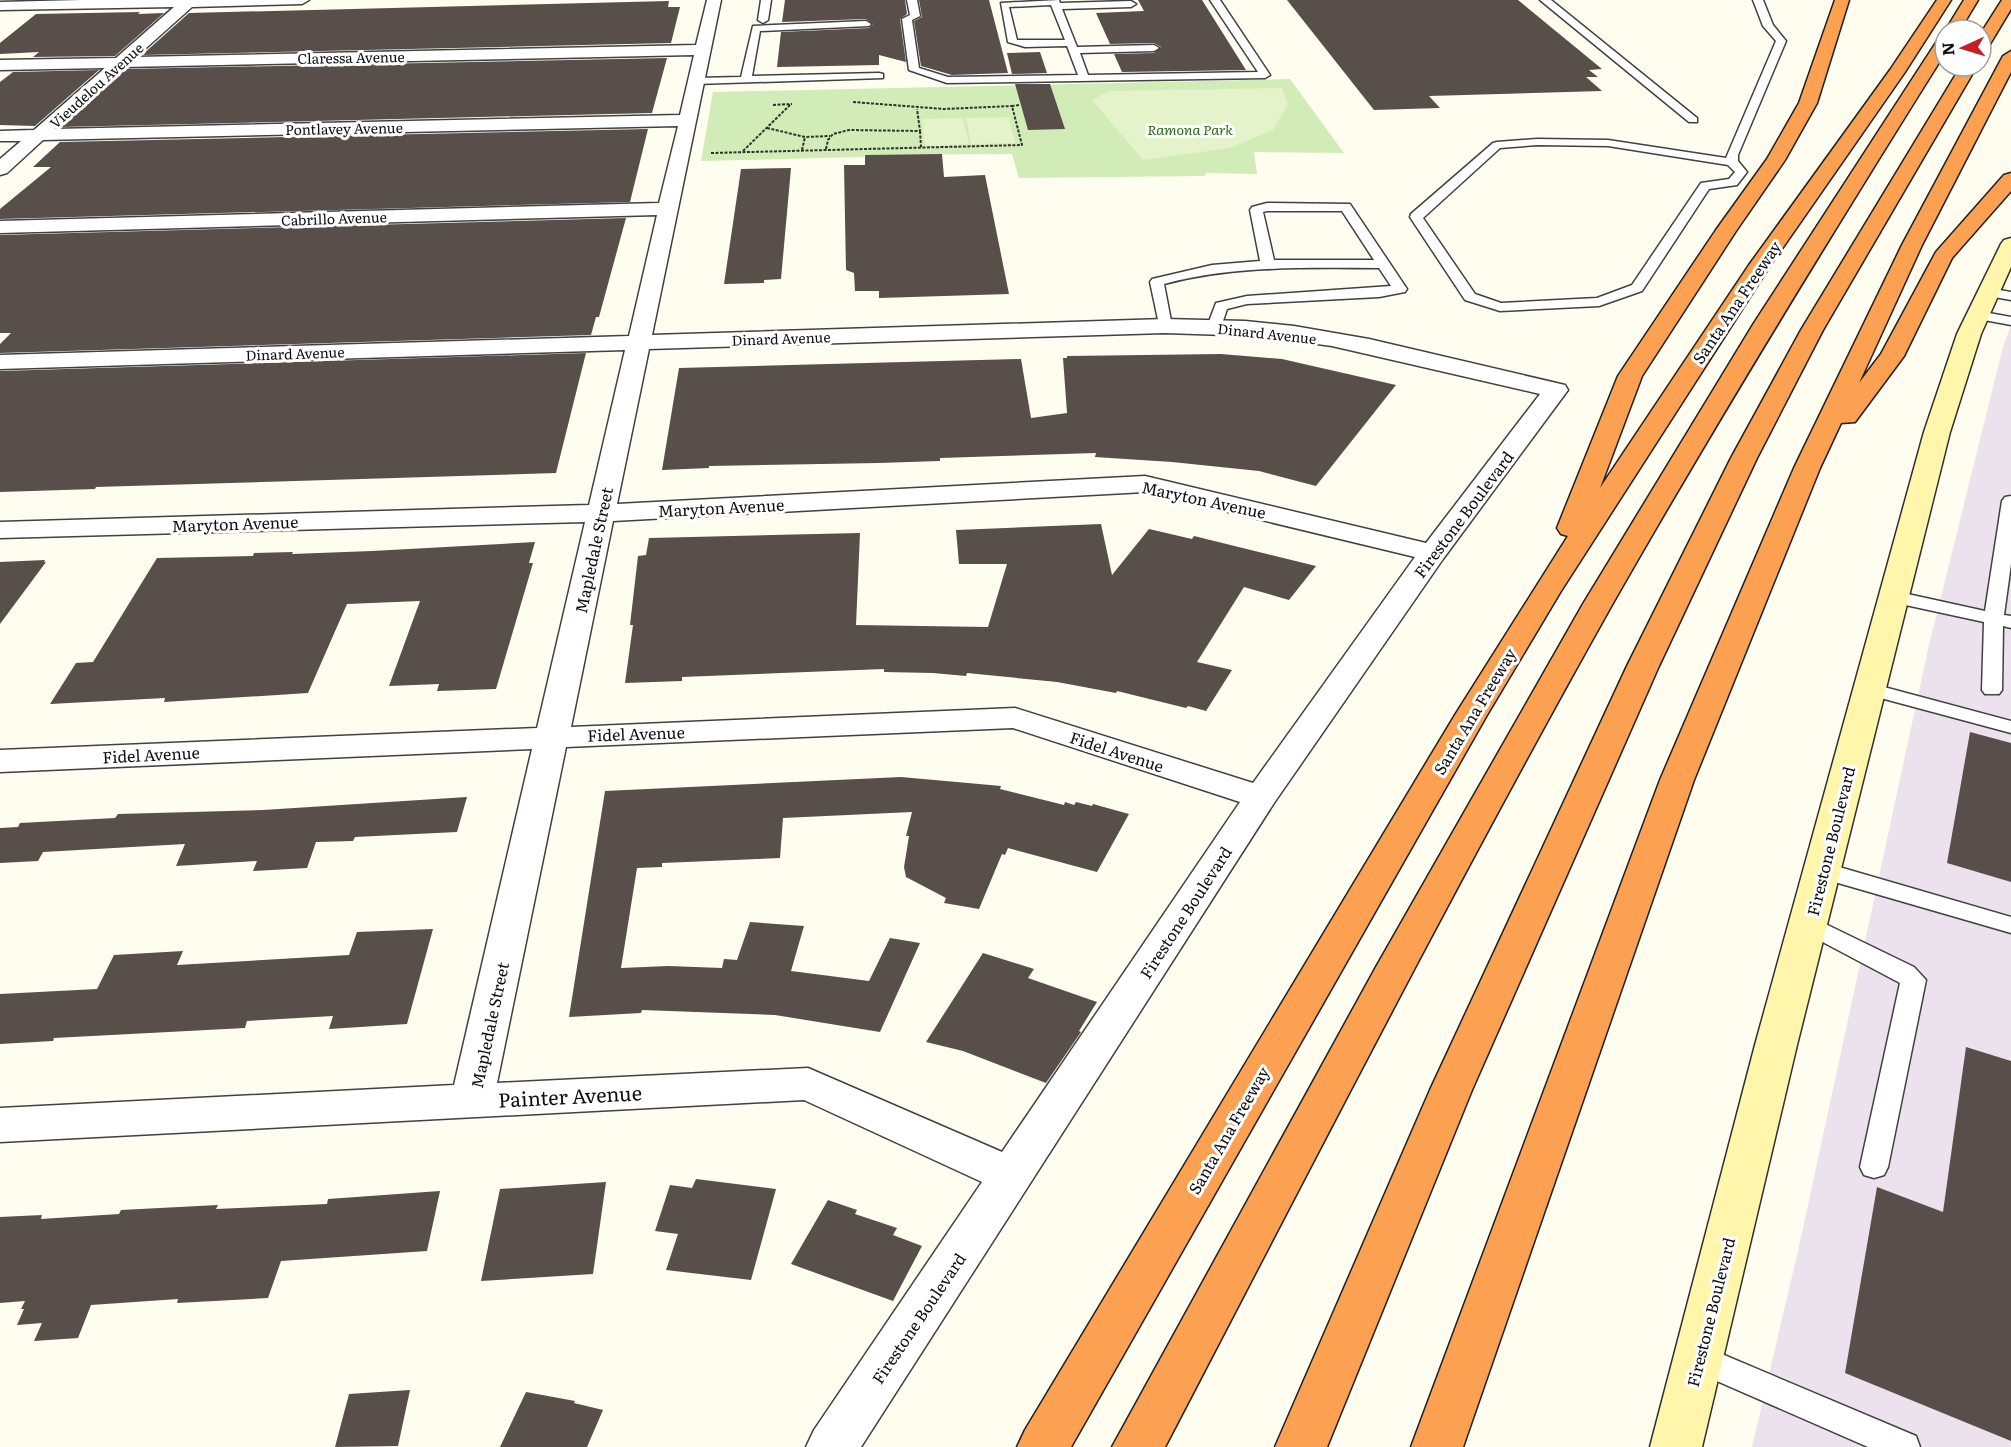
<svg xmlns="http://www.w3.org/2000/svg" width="2011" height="1447" font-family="Literata,serif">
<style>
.industrial{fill:#ece2ed}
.green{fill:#d2ecb7}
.pitch{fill:#e4f3c9}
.building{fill:#584f4a}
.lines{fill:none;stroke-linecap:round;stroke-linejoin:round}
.lane-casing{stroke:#414141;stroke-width:3}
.street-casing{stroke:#414141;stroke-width:3}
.secondary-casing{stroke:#303030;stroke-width:3}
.highway-casing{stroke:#1f1f1f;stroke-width:3}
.path{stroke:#303030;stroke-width:2;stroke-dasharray:3 1.5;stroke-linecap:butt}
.lane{fill:#fff;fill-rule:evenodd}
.street{fill:#fff;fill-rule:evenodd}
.secondary{fill:#fff6ab;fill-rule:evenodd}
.highway{fill:#fca051;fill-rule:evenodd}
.labels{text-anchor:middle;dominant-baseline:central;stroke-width:6;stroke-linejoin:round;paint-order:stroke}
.far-street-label{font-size:14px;fill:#0e0e0e;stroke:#fff}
.far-park-label{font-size:14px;font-style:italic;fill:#2b6a1b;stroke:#fff}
.street-label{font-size:16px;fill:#0e0e0e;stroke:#fff}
.near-street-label{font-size:20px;fill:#0e0e0e;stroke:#fff}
</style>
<rect width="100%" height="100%" fill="#fffcf0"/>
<polygon class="industrial" points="2011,325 2011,1447 1752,1447 1800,1242 1929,645 2003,347"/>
<polygon class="green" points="1290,79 1344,153 1254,152 1257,174 1206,173 1205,176 1019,178 1012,154 864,155 863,157 701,161 713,92"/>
<g class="pitch">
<polygon points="1282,88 1288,104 1273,130 1230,148 1143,160 1092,100 1109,91"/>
<polygon points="1009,117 1015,143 971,144 966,118"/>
<polygon points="963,118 969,144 925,146 922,119"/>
</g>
<g class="building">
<polygon points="785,0 905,0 907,14 900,19 906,62 879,55 879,65 777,67 781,32 869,28 873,24 866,19 782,22"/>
<polygon points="919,0 989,0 1008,73 952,75 921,66 914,21 922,17"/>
<polygon points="1138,0 1202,0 1246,70 1122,72 1114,54 1154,53 1161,47 1154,43 1110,44 1096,13 1144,11"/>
<polygon points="1287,0 1518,0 1602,69 1589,70 1598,77 1586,77 1602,91 1429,96 1440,108 1374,110"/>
<polygon points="669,1 668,7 680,7 671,43 142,55 189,13"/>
<polygon points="140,12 138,14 164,13 115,56 33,57 39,52 0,54 0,43 36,14"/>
<polygon points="1040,52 1047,73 1012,74 1007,53"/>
<polygon points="667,58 652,113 61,127 126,69"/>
<polygon points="99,70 35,126 0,125 0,82 13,72"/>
<polygon points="1015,84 1050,84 1065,129 1028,130"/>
<polygon points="648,129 630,202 0,219 0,209 51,167 33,167 60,142"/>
<polygon points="942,154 944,177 985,175 1009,294 879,298 879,291 855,291 854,273 846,270 844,165 865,165 865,155"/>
<polygon points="791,168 781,279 764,280 764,283 724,284 741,169"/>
<polygon points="626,218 599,317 596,317 591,335 0,353 0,344 11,333 0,333 0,235"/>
<polygon points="586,353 556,473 96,487 95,489 0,492 0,371"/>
<polygon points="1221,354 1282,359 1396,385 1316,486 1259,471 1172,462 1095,457 1096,453 940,458 940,461 879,463 709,466 709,468 662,470 679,368 1021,359 1031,418 1067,413 1063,358 1067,358 1067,356"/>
<polygon points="1101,524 1112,575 1149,529 1192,539 1194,536 1316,566 1289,600 1244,587 1197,662 1232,670 1206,711 1188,706 1186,708 1117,691 1116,693 1057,682 967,673 966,676 933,673 884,672 884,669 682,677 682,681 625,683 633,625 630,625 638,556 646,555 649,538 860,533 856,625 988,627 1007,564 959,564 956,530"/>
<polygon points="535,542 529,563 533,563 496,689 437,691 439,684 389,686 420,601 347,604 308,693 164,702 165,698 50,704 76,663 93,662 157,558 253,556 254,553 293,552 292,554 372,551"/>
<polygon points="45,560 44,562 46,562 0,624 0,562"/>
<polygon points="1970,732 2011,743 2011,882 1947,863"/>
<polygon points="901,777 1001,786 1000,789 1064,805 1065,802 1074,805 1076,802 1092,806 1093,804 1129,814 1097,872 1008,848 1005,855 1002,854 979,909 944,903 946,898 906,877 904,867 909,836 906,836 912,812 783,818 780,858 662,863 662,867 637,868 621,968 668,966 722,968 724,959 737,960 750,922 804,926 791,971 869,981 890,938 920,943 880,1032 775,1015 642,1010 641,1013 569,1017 605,791"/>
<polygon points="467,797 457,832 355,837 353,841 316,842 307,868 253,871 257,861 176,866 185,844 43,852 38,861 0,863 0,828 18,827 20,823 115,818 118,814 263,810"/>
<polygon points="433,929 407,1024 329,1029 333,1016 247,1021 245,1028 54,1038 53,1041 0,1044 0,994 97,989 114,955 183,951 177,965 349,955 357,932"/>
<polygon points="983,953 1034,969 1028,978 1097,1002 1079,1031 1081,1032 1046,1083 963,1051 926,1042"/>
<polygon points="1966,1047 2011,1061 2011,1441 1845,1373 1877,1187 1943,1212"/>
<polygon points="696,1179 776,1189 751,1280 666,1270 678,1234 655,1231 670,1185 692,1188"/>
<polygon points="606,1182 593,1274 481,1281 500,1189"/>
<polygon points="440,1191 427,1251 281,1261 268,1298 177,1303 178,1299 91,1305 78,1338 34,1341 42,1323 17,1325 24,1309 21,1309 25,1301 0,1303 0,1217 42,1215 41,1219 119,1214 121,1210 218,1205 216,1209 327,1204 328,1199"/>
<polygon points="828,1200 857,1210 855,1214 897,1228 893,1235 922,1246 893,1301 791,1264"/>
<polygon points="410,1390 398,1446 335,1447 349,1394"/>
<polygon points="526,1392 575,1401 574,1403 603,1410 587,1447 500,1447"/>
</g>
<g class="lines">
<defs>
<g id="lane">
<polygon points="761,0 771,0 768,20 763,23 758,20"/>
<path d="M907,0H917L920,16L912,20L919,68L948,77L1078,75L1067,46L1025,47L1008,42L1001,3L1059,0L1060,3L1131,1L1136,4L1131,7L1062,9L1077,47L1154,45L1159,48L1154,51L1080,53L1088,75L1258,72L1210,0H1220L1270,75L1265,78L947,83L909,70L902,19L910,15ZM1051,5L1065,40H1017L1009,7Z"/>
<polygon points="1540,0 1551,0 1697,118 1697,122 1689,122"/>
<path d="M1753,0H1763L1773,25L1786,41L1738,155V161L1747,172L1737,185L1709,189L1642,291L1599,306L1500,311L1465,300L1410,217L1411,214L1493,143L1497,142L1537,139L1608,140L1726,158L1776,41L1763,26ZM1537,145L1608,146L1728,165L1735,172L1729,179L1701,183L1632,285L1597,298L1501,303L1475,294L1423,218L1500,148Z"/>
<polygon points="866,21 871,24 869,26 760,31 752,76 879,73 883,74 883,78 696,84 691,81 696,78 741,77 753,26"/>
<path d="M1267,203L1350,204L1407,289L1405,292L1379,297L1247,304L1227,309L1221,327L1214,331L1207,327L1216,303L1247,296L1391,286L1379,268C1307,268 1235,265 1164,284L1172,326L1170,329H1160L1150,282L1152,279L1212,265L1260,261L1250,210L1252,207ZM1267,211H1342L1374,260H1274L1263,212Z"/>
<polygon points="1988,288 2011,292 2011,300 1983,295 1981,292 1983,289"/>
<polygon points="1978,311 2011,317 2011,325 1973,318 1971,315"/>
<polygon points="2011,496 2011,564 2004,615 2011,616 2011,628 2003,626 2002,690 1999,694 1985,694 1982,690 1984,622 1887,601 1885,597 1887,593 1894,591 1985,611 2002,501 2005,497"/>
<polygon points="1869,683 2011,721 2011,733 1862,693 1859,689 1862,685"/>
<polygon points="1822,862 2011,917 2011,933 1814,876 1810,870 1814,864"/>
<polygon points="1809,916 1914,967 1926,980 1888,1167 1884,1175 1874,1178 1864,1175 1860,1167 1900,983 1800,930 1797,924 1800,918"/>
<polygon points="1698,1344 1916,1436 1920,1447 1868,1447 1687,1368 1682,1358 1687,1348"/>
</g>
<path id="street" d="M81,0H309L302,4L192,7L136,57L696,45L707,0H721L652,335L1165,319L1245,321L1294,326L1369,339L1565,385L1568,390L1443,559L1274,803L861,1447H806L814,1430L982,1182L804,1100L0,1142V1108L454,1085L532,749L0,772V750L537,728L585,522L0,538V522L589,505L625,350L0,369V355L629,336L657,215L0,233V221L659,203L678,126L43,140L7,173L0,175V159L21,141H0V131L34,130L105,68L0,70V60L116,58L174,7L0,10V2ZM694,55L680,115L55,129L125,67ZM1165,333L1256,336L1332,346L1540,394L1426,543L1145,476L617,504L649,349ZM1145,492L1415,557L1253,783L1015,708L571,727L613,521ZM1013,728L1240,802L1002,1152L808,1068L497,1083L566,747Z"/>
<polygon id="secondary" points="2011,238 2011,267 1981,334 1950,432 1797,1045 1702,1447 1650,1447 1755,1045 1924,432 1957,334 2001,244 2004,240"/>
<g id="highway">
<polygon points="1835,0 1849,0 1817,103 1785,160 1736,231 1642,376 1600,488 1749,265 1890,70 1937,0 1951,0 1905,72 1770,266 1561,591 1487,715 1071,1447 1017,1447 1025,1430 1455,715 1568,536 1561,534 1557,528 1618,376 1716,230 1767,159 1799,103"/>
<polygon points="1964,0 1978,0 1960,30 1945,31"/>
<polygon points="2002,0 2011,0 2011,9 1987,49 1981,51 1981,33"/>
<path d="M1945,36V53C1831,235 1719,417 1613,603C1457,881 1312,1165 1165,1447H1112L1376,967L1583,604L1754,323L1937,41Z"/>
<polygon points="2011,51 2011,72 1922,245 1859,383 1881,354 1936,252 2004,175 2011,173 2011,191 1952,258 1904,356 1855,422 1841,423 1820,468 1694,780 1463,1447 1411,1447 1660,780 1794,468 1902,245 2003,56"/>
<polygon points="1961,66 1977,66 1823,330 1757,458 1659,666 1472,1090 1327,1447 1275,1447 1430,1090 1627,666 1731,458 1801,330"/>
</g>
</defs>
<use href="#lane" class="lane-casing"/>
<use href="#street" class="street-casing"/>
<use href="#secondary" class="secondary-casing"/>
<use href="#highway" class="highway-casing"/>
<g class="path">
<polyline points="853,102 944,109 1012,106"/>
<polyline points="773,105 792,104"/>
<polyline points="767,128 805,137 830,136"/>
<polyline points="920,131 921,147"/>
<polyline points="826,149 828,140 833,134 849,130 920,131 917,109"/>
<polyline points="802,150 805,137"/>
<polyline points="743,151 791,104"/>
<polyline points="711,153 1022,145 1012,106 1019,105"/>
</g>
<use href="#lane" class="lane"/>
<use href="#street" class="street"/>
<use href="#secondary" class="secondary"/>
<use href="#highway" class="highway"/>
</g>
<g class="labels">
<g class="far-street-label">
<text transform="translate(351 57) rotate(-1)">Claressa Avenue</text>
<text transform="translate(96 85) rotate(-42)">Vieudelou Avenue</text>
<text transform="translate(344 128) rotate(-1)">Pontlavey Avenue</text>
<text transform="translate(334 218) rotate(-2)">Cabrillo Avenue</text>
<text transform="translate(1267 333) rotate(6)">Dinard Avenue</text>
<text transform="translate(781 338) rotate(-2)">Dinard Avenue</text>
<text transform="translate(295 353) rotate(-2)">Dinard Avenue</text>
</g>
<g class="far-park-label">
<text x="1190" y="129">Ramona Park</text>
</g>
<g class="street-label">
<text transform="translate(1736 302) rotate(-56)">Santa Ana Freeway</text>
<text transform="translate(1204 499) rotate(12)">Maryton Avenue</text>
<text transform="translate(721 507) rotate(-3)">Maryton Avenue</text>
<text transform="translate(1463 514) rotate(-53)">Firestone Boulevard</text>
<text transform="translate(235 523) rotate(-2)">Maryton Avenue</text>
<text transform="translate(593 550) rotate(-78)">Mapledale Street</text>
<text transform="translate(1474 711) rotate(-59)">Santa Ana Freeway</text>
<text transform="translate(636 733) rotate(-2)">Fidel Avenue</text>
<text transform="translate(1117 751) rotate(18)">Fidel Avenue</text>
<text transform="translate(151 754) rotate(-3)">Fidel Avenue</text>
<text transform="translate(1830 841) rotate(-76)">Firestone Boulevard</text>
<text transform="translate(1185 912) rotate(-57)">Firestone Boulevard</text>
<text transform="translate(489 1025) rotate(-78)">Mapledale Street</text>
<text transform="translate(1228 1130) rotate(-60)">Santa Ana Freeway</text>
<text transform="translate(1710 1312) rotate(-76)">Firestone Boulevard</text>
<text transform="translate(918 1318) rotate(-56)">Firestone Boulevard</text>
</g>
<g class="near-street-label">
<text transform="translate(570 1095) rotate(-3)">Painter Avenue</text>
</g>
</g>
<g transform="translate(1963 48) rotate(266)"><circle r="28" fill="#ffffff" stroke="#9f9f9f" stroke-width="1.5"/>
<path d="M0-4.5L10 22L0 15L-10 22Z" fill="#c71e26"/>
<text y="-9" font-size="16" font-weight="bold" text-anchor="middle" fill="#0e0e0e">N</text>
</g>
</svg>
